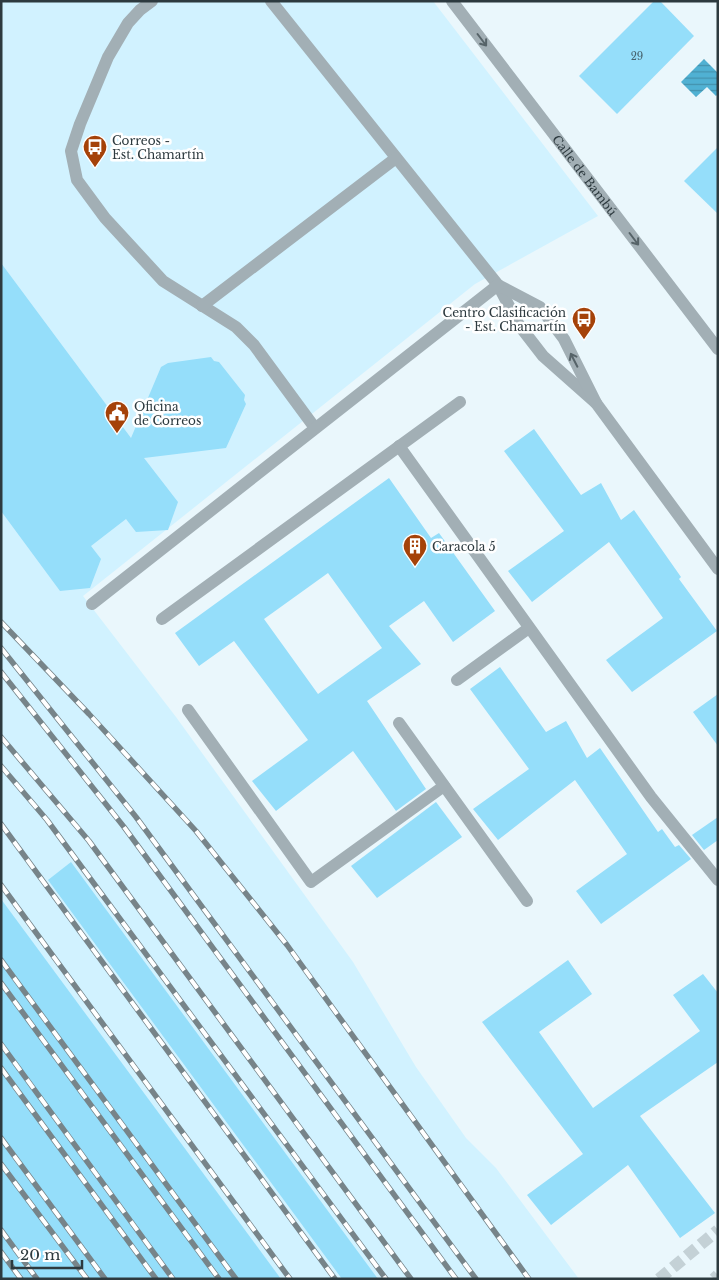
<svg xmlns="http://www.w3.org/2000/svg" width="719" height="1280" font-family="'Libre Baskerville',serif">
<style>
.built{fill:#d1f2ff}
.water{fill:url(#water-rules)}
.building{fill:#95defa;fill-rule:evenodd}
.lines{fill:none;stroke-linecap:round;stroke-linejoin:round}
.major-tunnel{stroke:#c4d1d6;stroke-width:12;stroke-dasharray:12 6;stroke-linecap:butt}
.minor{stroke:#a2afb5;stroke-width:12}
.rail-casing{stroke:#778489;stroke-width:5.5}
.rail{stroke:#fff;stroke-width:4;stroke-dasharray:11;stroke-linecap:butt}
.oneway{stroke:#566368}
.labels{text-anchor:middle;dominant-baseline:central;stroke-width:5;stroke-linejoin:round;paint-order:stroke}
.number-label{font-size:10px;fill:#47636e}
.poi-label{font-size:12px;fill:#2d3a3f;stroke:#fff;text-anchor:start}
.street-label{font-size:12px;fill:#2d3a3f;stroke:#fff}
</style>
<defs>
<pattern id="water-rules" width="6" height="5" patternUnits="userSpaceOnUse" patternTransform="scale(1.25)"><rect width="6" height="5" fill="#50b1d3"/><path d="M0 2.5h6" fill="none" stroke="#4391ad"/></pattern>
</defs>
<rect width="100%" height="100%" fill="#eaf7fc"/>
<polygon class="built" points="1,1 433,1 598,216 475,284 83,596 176,717 353,962 416,1067 466,1138 496,1168 579,1279 1,1279"/>
<polygon class="water" points="704,59 718,73 718,94 716,96 707,87 696,97 681,82"/>
<g class="building">
<polygon points="654,1 660,1 694,36 617,114 579,76"/>
<polygon points="718,147 718,214 684,181"/>
<polygon points="1,263 131,438 161,367 168,363 211,357 214,361 219,362 245,395 244,400 246,404 226,448 144,458 178,502 168,530 136,532 126,519 91,546 101,559 90,588 60,591 1,511"/>
<polygon points="534,429 581,495 601,483 621,520 634,510 681,577 679,579 717,631 632,692 606,660 663,618 609,542 532,602 508,571 564,531 504,451"/>
<path d="M389,478L431,538L439,533L495,611L453,642L424,601L389,626L421,664L367,701L426,789L396,811L353,751L276,811L252,781L308,740L234,641L199,666L175,633ZM328,573L382,648L318,694L264,619Z"/>
<polygon points="500,667 546,732 566,721 587,758 600,748 658,832 662,829 675,847 679,845 691,859 601,924 576,891 627,854 575,780 498,840 473,809 529,769 470,689"/>
<polygon points="718,694 718,746 693,712"/>
<polygon points="436,802 462,837 377,898 351,866"/>
<polygon points="718,817 718,840 704,850 692,835"/>
<polygon points="71,862 378,1279 342,1279 48,880"/>
<polygon points="1,899 281,1279 1,1279"/>
<polygon points="568,960 592,994 539,1032 593,1108 700,1031 673,995 703,974 718,993 718,1062 640,1116 715,1213 680,1238 628,1165 551,1225 527,1195 583,1154 482,1022"/>
</g>
<g class="lines">
<g class="major-tunnel">
<polyline points="659,1279 718,1230"/>
<polyline points="714,1279 718,1275"/>
</g>
<g class="minor">
<polyline points="152,1 140,10 128,23 108,57 80,124 71,151 77,180 105,218 163,281 236,327 254,345 315,428"/>
<polyline points="271,1 498,285 519,325 543,356 596,403"/>
<path id="s1" d="M452,1L718,349"/>
<polyline points="498,285 540,307 564,339 596,403 718,569"/>
<polyline points="202,306 396,158"/>
<polyline points="399,446 651,797 718,880"/>
<polyline points="92,604 498,285"/>
<polyline points="162,619 460,402"/>
<polyline points="457,680 529,628"/>
<polyline points="188,710 311,882 444,786"/>
<polyline points="399,723 527,901"/>
</g>
<defs>
<g id="rail">
<polyline points="1,622 89,714 196,831 287,945 529,1279"/>
<polyline points="1,648 136,817 476,1279"/>
<polyline points="1,672 124,827 456,1279"/>
<polyline points="1,737 89,841 411,1279"/>
<polyline points="1,766 47,820 386,1279"/>
<polyline points="1,824 335,1279"/>
<polyline points="1,885 290,1279"/>
<polyline points="1,960 236,1279"/>
<polyline points="1,983 219,1279"/>
<polyline points="1,1044 173,1279"/>
<polyline points="1,1068 156,1279"/>
<polyline points="1,1138 105,1279"/>
<polyline points="1,1164 87,1279"/>
<polyline points="1,1230 37,1279"/>
<polyline points="1,1252 21,1279"/>
</g>
</defs>
<use href="#rail" class="rail-casing"/>
<use href="#rail" class="rail"/>
</g>
<defs><path id="oneway-shaft" d="M-6 0H5M1.5-3L5.5 0L1.5 3" fill="none" stroke-width="1.6" stroke-linecap="round" stroke-linejoin="round" transform="scale(1.25)"/></defs>
<g class="oneway">
<use href="#oneway-shaft" transform="translate(482 40) rotate(53)"/>
<use href="#oneway-shaft" transform="translate(634 239) rotate(53)"/>
<use href="#oneway-shaft" transform="translate(574 360) rotate(-117)"/>
</g>
<defs>
<symbol id="bus-pin" viewBox="-11 -11 22 30"><path d="M0 17L-7.5 6A9.5 9.5 0 1 1 7.5 6Z" fill="#a54209" stroke="#fff"/><path d="M-5-6H5V4H4V6H2V4H-2V6H-4V4H-5ZM-3.5-4V0h7V-4ZM-3.5 1.2v1.5H-2V1.2ZM2 1.2v1.5H3.5V1.2Z" fill="#fff"/></symbol>
<symbol id="civic-pin" viewBox="-11 -11 22 30"><path d="M0 17L-7.5 6A9.5 9.5 0 1 1 7.5 6Z" fill="#a54209" stroke="#fff"/><path d="M-.6-6.5H3V-4.5H.6V-3L4-1V1h2V6H-6V1h2V-1L-.6-3ZM-1.2 2.5V6h2.4V2.5Z" fill="#fff"/></symbol>
<symbol id="building-pin" viewBox="-11 -11 22 30"><path d="M0 17L-7.5 6A9.5 9.5 0 1 1 7.5 6Z" fill="#a54209" stroke="#fff"/><path d="M-4-6H4V6H1V3H-1V6H-4ZM-2.5-4.3h1.7v1.8h-1.7ZM.8-4.3h1.7v1.8H.8ZM-2.5-1h1.7V.8h-1.7ZM.8-1h1.7V.8H.8Z" fill="#fff"/></symbol>
</defs>
<g fill-rule="evenodd">
<use href="#bus-pin" x="81" y="133" width="28" height="38"/>
<use href="#bus-pin" x="570" y="305" width="28" height="38"/>
<use href="#civic-pin" x="103" y="399" width="28" height="38"/>
<use href="#building-pin" x="401" y="532" width="28" height="38"/>
</g>
<g class="labels">
<g class="number-label">
<text x="637" y="56">29</text>
</g>
<g class="poi-label">
<text x="112" y="140">Correos -<tspan x="112" dy="14">Est. Chamartín</tspan></text>
<text x="566" y="312" text-anchor="end">Centro Clasificación<tspan x="566" dy="14">- Est. Chamartín</tspan></text>
<text x="134" y="406">Oficina<tspan x="134" dy="14">de Correos</tspan></text>
<text x="432" y="546">Caracola 5</text>
</g>
<g class="street-label">
<text stroke="none"><textPath href="#s1" startOffset="219">Calle de Bambú</textPath></text>
</g>
</g>
<rect width="719" height="1280" fill="none" stroke="#2d3a3f" stroke-width="5"/>
<path d="M12 1260v8h70v-8" fill="none" stroke="#2d3a3f" stroke-width="2.5"/>
<text x="20" y="1260" font-size="15" fill="#2d3a3f" stroke="#ffffff" stroke-width="4" paint-order="stroke">20 m</text>
</svg>
